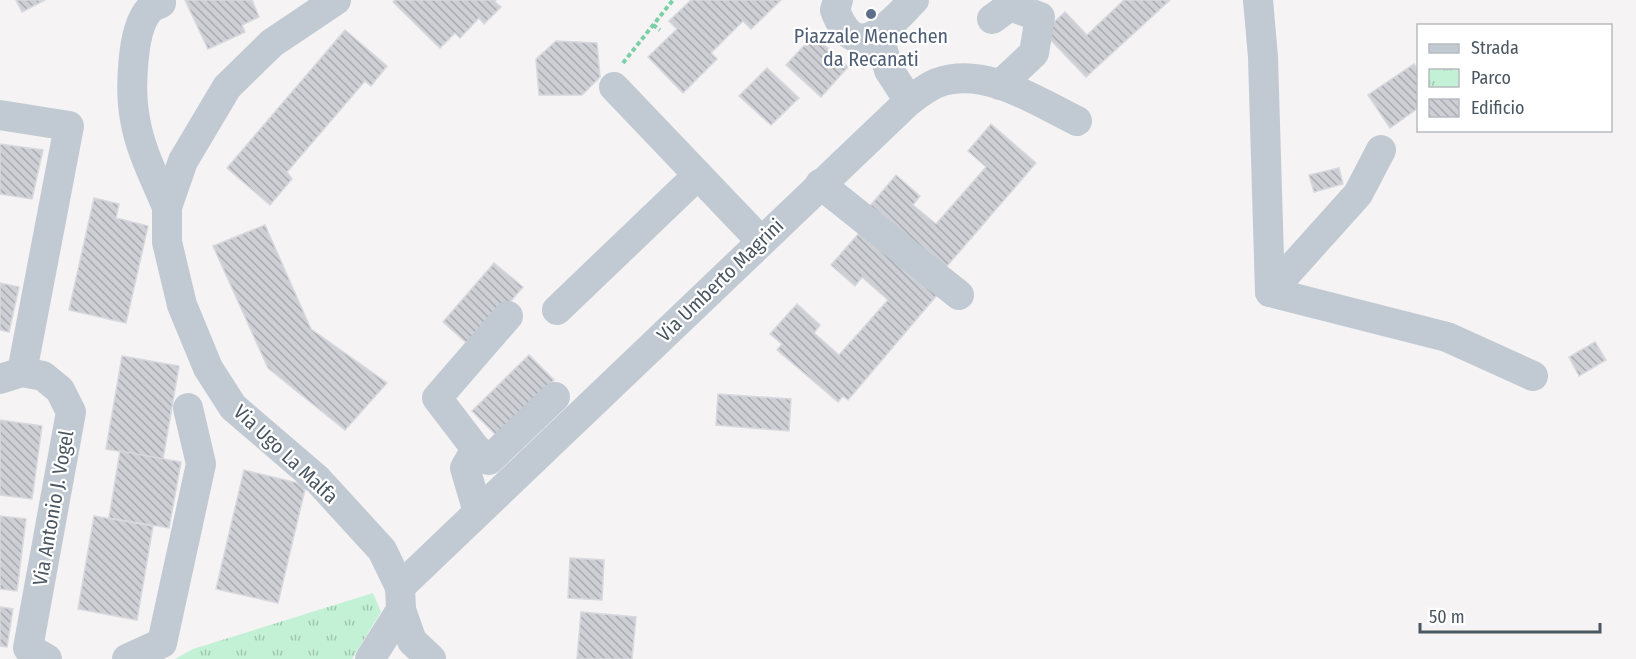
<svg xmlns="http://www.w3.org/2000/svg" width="1636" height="659" font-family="'Fira Sans Condensed',sans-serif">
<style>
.park{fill:url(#park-tufts)}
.building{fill:url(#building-back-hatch);stroke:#d7d9de;stroke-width:1.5}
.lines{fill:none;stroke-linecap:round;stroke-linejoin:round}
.path{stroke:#7ad0a6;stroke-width:4;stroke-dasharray:4.5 3;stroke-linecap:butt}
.minor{stroke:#c1cad2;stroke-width:30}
.service-dot{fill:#5c6f8a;stroke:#fff;stroke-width:2}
.labels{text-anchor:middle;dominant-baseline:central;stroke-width:4.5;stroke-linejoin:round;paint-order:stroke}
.service-label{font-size:20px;fill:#4e5e75;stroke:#fff}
.street-label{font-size:20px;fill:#4a5661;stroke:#fff}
</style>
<defs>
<pattern id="park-tufts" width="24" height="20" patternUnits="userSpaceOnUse" patternTransform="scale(1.5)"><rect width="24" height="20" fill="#c3f1d5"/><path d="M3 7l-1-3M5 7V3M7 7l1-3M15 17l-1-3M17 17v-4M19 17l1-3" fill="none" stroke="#a0c6b0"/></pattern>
<pattern id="building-back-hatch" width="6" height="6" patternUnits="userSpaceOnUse" patternTransform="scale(1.5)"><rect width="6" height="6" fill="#cdcfd5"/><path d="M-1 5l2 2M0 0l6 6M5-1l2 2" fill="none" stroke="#a8abb0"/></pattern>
</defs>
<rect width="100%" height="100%" fill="#f5f3f3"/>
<polygon class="park" points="373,593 381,612 352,659 175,659 193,649"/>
<g class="building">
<polygon points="16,0 45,0 22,12"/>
<polygon points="185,0 252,0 259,17 242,25 245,32 208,49"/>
<polygon points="395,0 496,0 495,2 501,7 484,24 479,18 460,38 455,33 440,48 393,2"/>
<polygon points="691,0 781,0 751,29 743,21 711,53 717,59 683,93 648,57 677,29 669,21"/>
<polygon points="1124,0 1170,0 1086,77 1043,32 1065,12 1087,35"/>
<polygon points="345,30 387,66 371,86 365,81 287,172 292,179 270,205 227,168"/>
<polygon points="814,35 848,67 821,97 786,65"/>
<polygon points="556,41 597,43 600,77 582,95 539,95 536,59"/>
<polygon points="1414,64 1418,70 1418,108 1390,128 1368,95"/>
<polygon points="767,68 799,98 771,125 739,96"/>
<polygon points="991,124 1036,163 941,273 870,206 896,175 920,196 913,205 936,224 986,167 968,151"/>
<polygon points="0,144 43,150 32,199 0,194"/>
<polygon points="1339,168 1343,184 1314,192 1309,175"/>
<polygon points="94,198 119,204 116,218 148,226 126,323 69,310"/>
<polygon points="265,225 311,329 387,383 345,430 268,368 213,246"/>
<polygon points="860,232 937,295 848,400 843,396 838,402 777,350 782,344 770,334 797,304 820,325 814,333 839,355 888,300 862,277 855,286 831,265"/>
<polygon points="494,263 523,287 471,347 443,322"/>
<polygon points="0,283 19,287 9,332 0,330"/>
<polygon points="1595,342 1606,360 1579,376 1569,357"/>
<polygon points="529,355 554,380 497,436 472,411"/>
<polygon points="122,356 179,366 163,459 106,449"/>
<polygon points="718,394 791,399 789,431 716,425"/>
<polygon points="0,420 42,426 32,499 0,495"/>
<polygon points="120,451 181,462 169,528 109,518"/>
<polygon points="244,470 306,485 278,603 216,589"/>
<polygon points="0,516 26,519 17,591 0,589"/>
<polygon points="94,516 153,526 137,620 78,609"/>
<polygon points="570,558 604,560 602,600 568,598"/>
<polygon points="0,607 13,609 7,647 0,646"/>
<polygon points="581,612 636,617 632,659 577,659"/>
</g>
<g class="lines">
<g class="path">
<polyline points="653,25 660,30"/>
<polyline points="623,63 673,0"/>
</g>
<g class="minor">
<polyline points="336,0 272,43 227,87 183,161 167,207 167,242 182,305 208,368 233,407 318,480 382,550 400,587 401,610 412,641 431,659"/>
<path d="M838,0L835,10C856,67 889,25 914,0"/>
<polyline points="1258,0 1263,57 1270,292 1447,337 1533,376"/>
<path d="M161,3C157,5 151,7 149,10C131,30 130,93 135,119C140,150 155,178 167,207"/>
<polyline points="992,19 1010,6 1040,17 1034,53 1000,85"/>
<polyline points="878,35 889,70 909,101"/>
<polyline points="614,87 761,241"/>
<polyline points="0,115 69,126 22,372"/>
<polyline points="820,184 959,295"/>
<polyline points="1270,292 1358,194 1381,150"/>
<polyline points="557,310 698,175"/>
<polyline points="0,379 22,372 43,376 60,390 71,412 28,648 47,659"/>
<polyline points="476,449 437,398 508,316"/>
<polyline points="478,512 465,468 476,449 489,460 555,397"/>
<path d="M400,587L909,101C917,95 927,87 937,83C984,65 1036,101 1077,121"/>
<polyline points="127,659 162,643 201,464 188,408"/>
<polyline points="370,659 401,610"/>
</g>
</g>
<circle class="service-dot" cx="871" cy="14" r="6"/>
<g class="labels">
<g class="service-label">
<text x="871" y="36">Piazzale Menechen<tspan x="871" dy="23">da Recanati</tspan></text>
</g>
<g class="street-label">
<text transform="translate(720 280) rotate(-44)">Via Umberto Magrini</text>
<text transform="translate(286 454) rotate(43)">Via Ugo La Malfa</text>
<text transform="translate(53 508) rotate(-80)">Via Antonio J. Vogel</text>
</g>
</g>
<rect x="1417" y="24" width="195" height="108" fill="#ffffff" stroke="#b7bbc0" stroke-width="1.5"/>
<rect x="1429" y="44" width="30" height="9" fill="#c1cad2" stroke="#b7bbc0" stroke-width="1.5"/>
<text x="1471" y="54" font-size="18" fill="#4a5661">Strada</text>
<rect x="1429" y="69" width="30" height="18" fill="url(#park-tufts)" stroke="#b7bbc0" stroke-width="1.5"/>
<text x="1471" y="84" font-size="18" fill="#4a5661">Parco</text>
<rect x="1429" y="99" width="30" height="18" fill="url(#building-back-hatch)" stroke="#b7bbc0" stroke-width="1.5"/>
<text x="1471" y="114" font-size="18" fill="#4a5661">Edificio</text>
<path d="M1420 623v9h180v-9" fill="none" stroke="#4a5661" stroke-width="3"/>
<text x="1429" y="623" font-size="18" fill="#4a5661" stroke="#ffffff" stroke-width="4.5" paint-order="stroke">50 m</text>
</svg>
